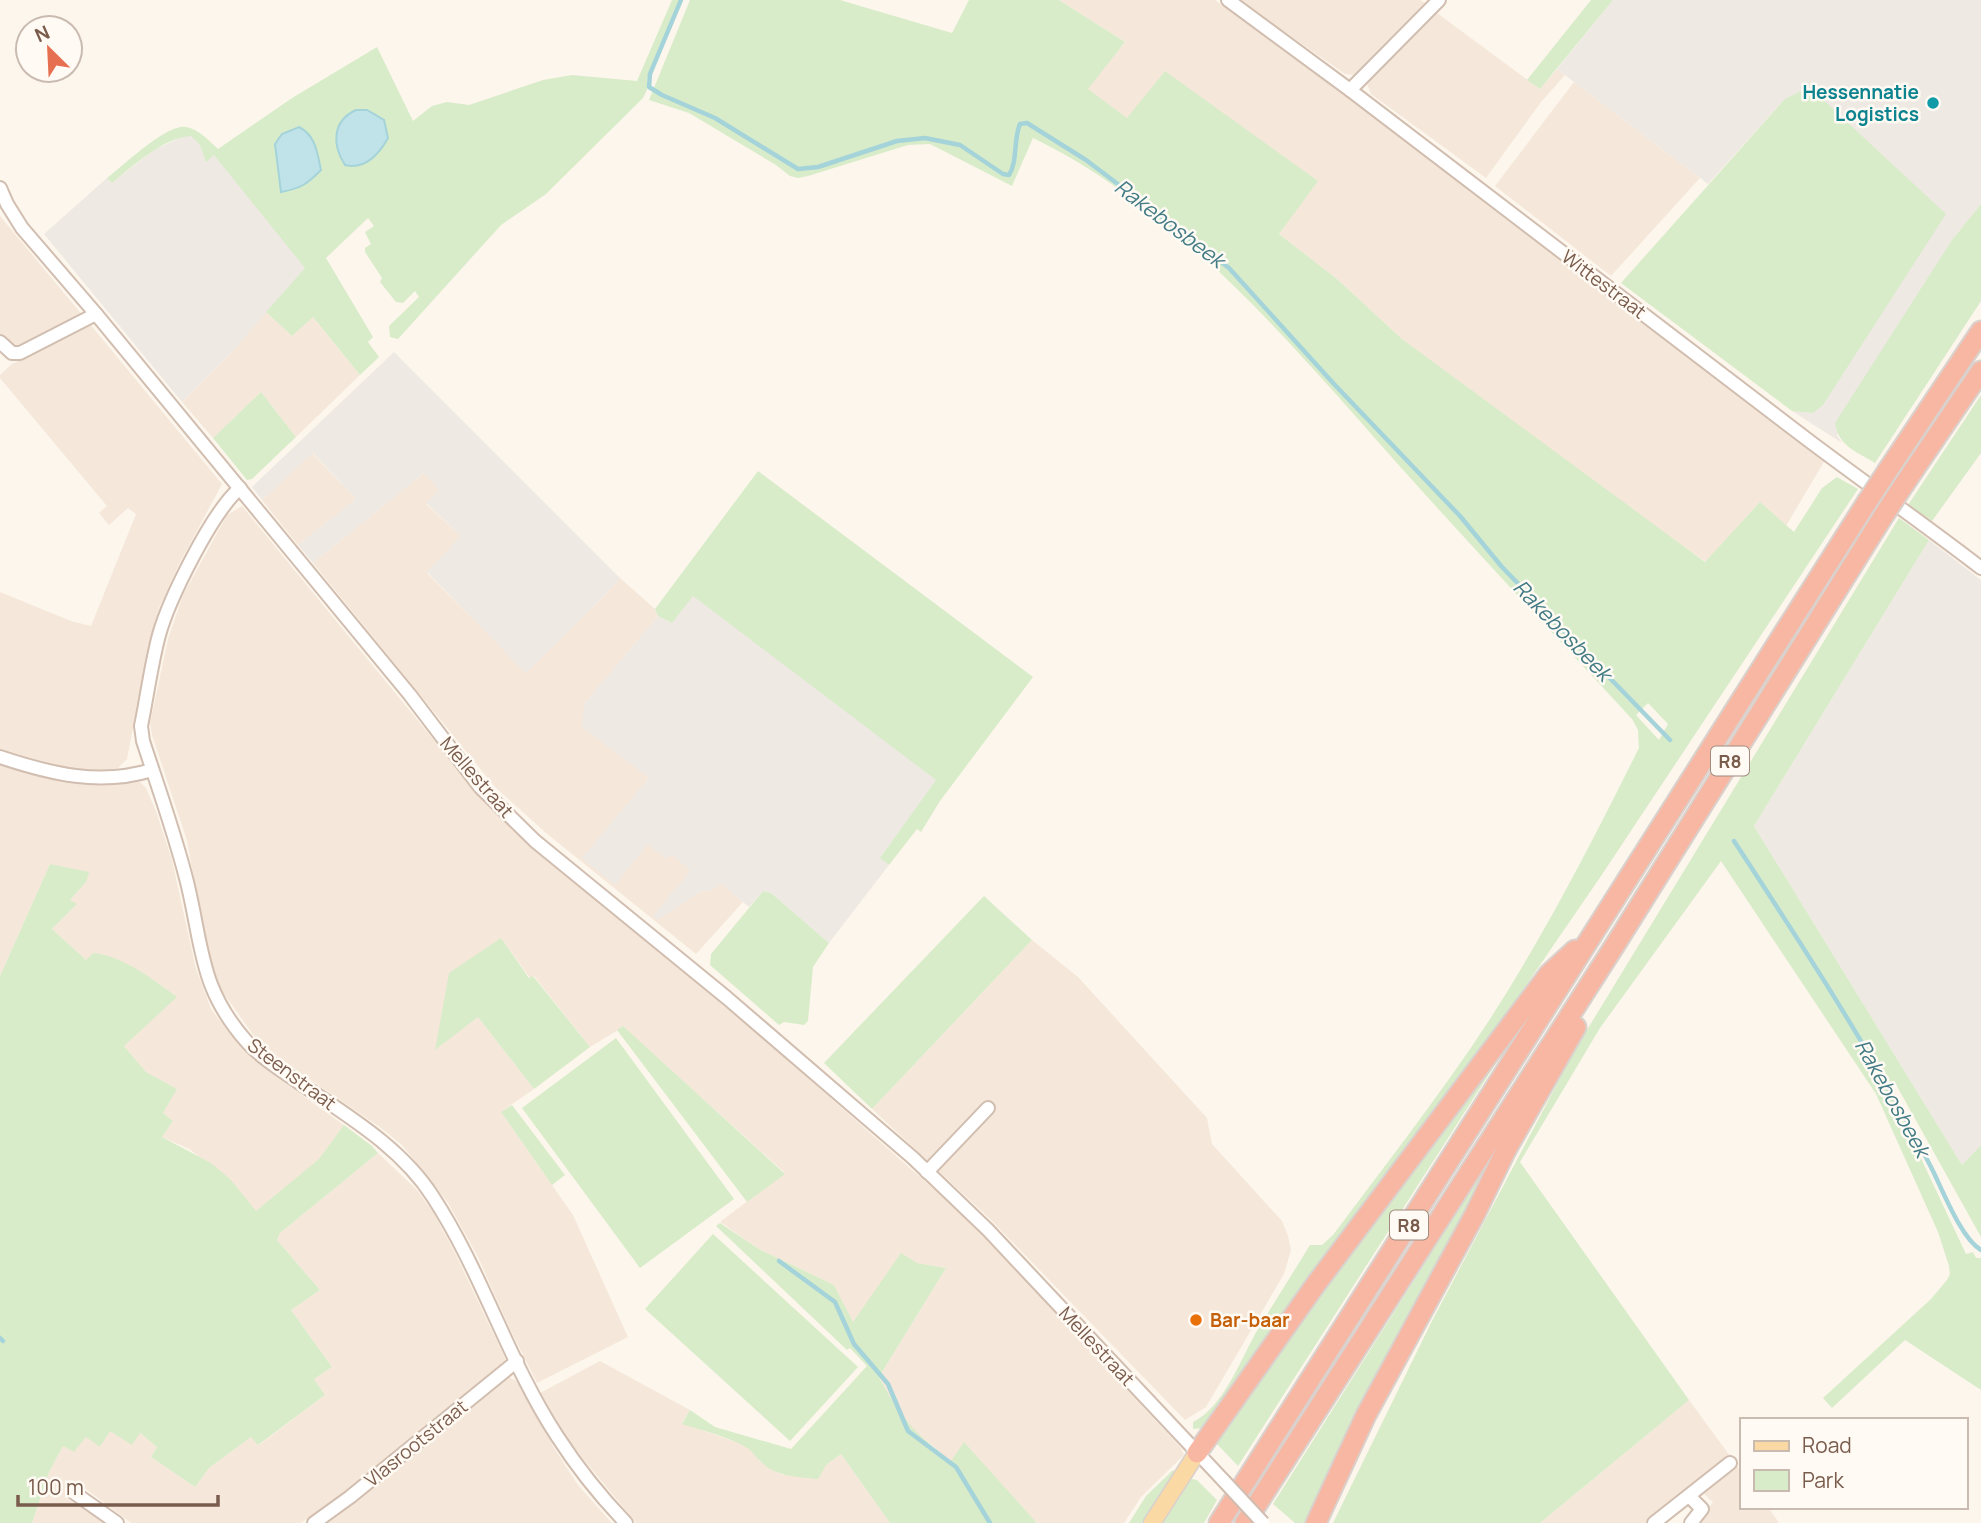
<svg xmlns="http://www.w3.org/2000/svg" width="1981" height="1523" font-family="Manrope,sans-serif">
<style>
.residential{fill:#f5e8da}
.industrial{fill:#efe9e4}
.green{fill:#d8ecc9;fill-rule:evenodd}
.water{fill:#bfe3e8;stroke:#a5d3da;stroke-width:2}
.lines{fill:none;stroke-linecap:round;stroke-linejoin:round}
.stream{stroke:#a5d3da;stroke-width:4.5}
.minor-casing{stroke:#d1beb0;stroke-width:16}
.major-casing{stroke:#dad1cd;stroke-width:19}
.highway-casing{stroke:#dad1cd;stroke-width:23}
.minor{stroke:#fff;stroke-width:12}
.major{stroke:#fbd9a5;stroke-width:16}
.highway{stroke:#f7b7a3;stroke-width:19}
.minor-bridge-casing{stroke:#d1beb0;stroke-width:16;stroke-linecap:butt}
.highway-bridge-casing{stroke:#dad1cd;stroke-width:23;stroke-linecap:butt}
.minor-bridge{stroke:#fff;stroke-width:12}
.highway-bridge{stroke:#f7b7a3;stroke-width:19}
.culture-dot{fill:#0f9aa8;stroke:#fffaf3;stroke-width:2.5}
.food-dot{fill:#e8710a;stroke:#fffaf3;stroke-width:2.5}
.labels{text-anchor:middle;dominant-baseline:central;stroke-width:5;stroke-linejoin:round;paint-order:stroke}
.shield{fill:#fffaf3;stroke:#a28b7f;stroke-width:2}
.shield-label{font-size:18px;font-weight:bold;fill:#7a5c4d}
.culture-label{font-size:19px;font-weight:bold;fill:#0d838f;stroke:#fffaf3;text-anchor:end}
.street-label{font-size:19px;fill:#7a5c4d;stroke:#fffaf3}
.food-label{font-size:19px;font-weight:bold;fill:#c56008;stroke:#fffaf3;text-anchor:start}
.water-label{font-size:21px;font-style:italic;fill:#437c86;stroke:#fffaf3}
</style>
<rect width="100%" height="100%" fill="#fdf6ec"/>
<g class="residential">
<polygon points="1059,0 1215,0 1417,146 1825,460 1786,526 1760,502 1706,562 1625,505 1402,339 1337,279 1279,234 1285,226 1166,71 1127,119 1087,89 1125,42"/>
<polygon points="1239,0 1420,0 1425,3 1354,75 1345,74"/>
<polygon points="1437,13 1540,89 1557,69 1565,75 1541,102 1486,178 1371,94 1367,84"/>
<polygon points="1574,82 1700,178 1611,276 1495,186"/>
<polygon points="0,216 83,316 12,349 0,337"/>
<polygon points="266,312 292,336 312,316 360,375 296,437 261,392 213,438 182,402 230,354"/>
<polygon points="89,323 222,484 178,566 159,608 150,640 127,759 118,768 102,771 71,770 0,750 0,592 71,621 91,626 136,514 128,508 109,525 99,513 107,506 0,378 0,375 12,364"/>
<polygon points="312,453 356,499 298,545 262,500"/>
<polygon points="424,473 439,490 426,504 461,536 427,573 526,672 604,596 620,578 655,609 658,616 584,704 583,727 649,778 583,858 648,844 672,853 691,871 654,915 700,892 712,890 720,883 743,902 696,954 546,833 495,787 313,563"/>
<polygon points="242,506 474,789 519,835 759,1035 954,1207 1008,1262 1181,1448 1184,1455 1141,1497 1124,1523 1037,1523 964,1443 952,1462 912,1429 895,1408 879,1377 946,1268 917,1263 853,1323 834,1285 759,1249 720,1222 785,1173 623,1027 590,1047 534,976 530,978 501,938 435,1049 478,1017 534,1089 501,1112 573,1215 628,1337 537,1383 509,1327 478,1257 448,1203 424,1172 401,1144 381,1128 282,1060 254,1036 219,987 210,967 187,841 152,735 150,723 168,639 183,595 227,515"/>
<polygon points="0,762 86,783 140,782 146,788 156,811 172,860 196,969 211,1009 227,1030 257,1063 344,1125 320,1159 255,1212 231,1180 189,1149 162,1137 173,1121 163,1113 176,1089 146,1072 124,1046 86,960 52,929 76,905 70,900 86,882 50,864 0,976"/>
<polygon points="1032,940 1078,977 1207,1118 1212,1144 1282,1221 1288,1236 1291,1250 1284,1274 1206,1407 1185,1420 989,1218 872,1109"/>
<polygon points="378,1153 417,1190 433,1212 455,1253 506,1360 370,1474 301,1523 131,1523 78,1483 67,1499 107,1523 32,1523 49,1472 63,1446 86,1436 110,1431 140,1433 157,1447 151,1457 195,1487 209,1468 251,1437 259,1445 325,1395 314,1379 332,1367 291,1310 320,1290 277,1240 280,1233"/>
<polygon points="600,1361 690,1410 682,1423 741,1444 755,1452 759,1461 767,1466 783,1475 826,1465 841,1454 890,1523 636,1523 562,1433 540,1393"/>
<polygon points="509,1377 515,1380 521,1388 554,1448 578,1485 612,1523 323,1523 503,1378"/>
<polygon points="1689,1400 1730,1456 1645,1523 1540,1523"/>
<polygon points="1736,1465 1741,1472 1741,1507 1768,1507 1779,1523 1698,1523 1713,1502 1703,1493"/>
</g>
<g class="industrial">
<polygon points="1613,0 1981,0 1981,204 1952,240 1837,435 1842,443 1792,411 1813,413 1785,99 1708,184 1557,69"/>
<polygon points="191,135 200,145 206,161 214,154 306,268 230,354 182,402 44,234 107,178 112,183 154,150 184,136"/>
<polygon points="394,352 620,578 604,596 526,673 427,572 461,536 426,503 439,490 424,473 313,563 298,545 356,499 313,453 262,500 252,487"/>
<polygon points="1929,540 1981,580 1981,1145 1962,1165 1754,826"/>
<polygon points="693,595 937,780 880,858 889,865 829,943 771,893 763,891 749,907 720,883 712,890 700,892 658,920 653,916 690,871 672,854 666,859 648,844 615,885 582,858 649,778 582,727 584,704 658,616 672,623"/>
</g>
<g class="green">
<path d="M672,0H679L647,79V90L643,98L546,194L501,225L398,339L390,337L389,326L419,297L415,291L403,303L396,302L380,282L382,278L365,252V248L371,244L365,232L374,226L368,218L326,258L373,337L368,342L379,357L360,375L313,317L292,336L266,312L305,268L214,155L206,162L200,145L191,136C163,138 133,166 112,183L107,178C123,166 167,123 186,127C199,129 209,141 218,149L292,98L377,47L413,121L432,106L447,102L469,105L543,80L572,75L637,81ZM321,170C307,184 302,188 281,192L280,176Z"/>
<path d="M690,0H840L952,33L969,0H1059L1125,42L1088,89L1127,118L1165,71L1318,181L1279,234L1337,279L1402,339L1705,562L1760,502L1794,532L1822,488L1837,477L1858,489L1601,876L1483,1048L1204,1428L1193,1429V1422C1224,1407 1241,1358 1258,1329C1275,1301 1293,1273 1310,1245H1322L1333,1235C1386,1164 1441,1094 1490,1019C1546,932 1593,840 1639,748L1638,730L1632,719C1559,640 1485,561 1413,481C1301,356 1187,213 1033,138L1012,186L930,144L908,145L808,176L798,178L790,176L776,165L689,113L649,100ZM1648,703L1668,724L1659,740L1636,715Z"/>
<polygon points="1591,0 1613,0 1540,89 1527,80"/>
<polygon points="1799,92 1817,94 1946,214 1823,405 1813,413 1792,411 1621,283 1785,99"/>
<path d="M1981,204V301L1875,463C1856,451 1839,447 1835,423L1952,240Z"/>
<polygon points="261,392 296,437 252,479 247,480 213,438"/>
<polygon points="1981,395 1981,453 1932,521 1908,505"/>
<polygon points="758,471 1033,677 940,801 921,832 917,829 889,865 880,858 936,780 693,596 672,623 658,616 655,609"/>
<polygon points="1899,518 1929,540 1754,826 1962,1165 1981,1145 1981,1237 1894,1081 1887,1086 1966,1254 1973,1252 1976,1258 1981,1258 1981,1390 1905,1340 1832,1408 1823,1398 1931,1299 1947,1280 1950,1274 1949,1266 1938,1232 1876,1094 1721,861 1600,1028 1520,1162 1689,1400 1540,1523 1333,1523 1432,1321 1576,1048"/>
<path d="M50,864L89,872L86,882L70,900L77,904L52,929L86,960L93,953C124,956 152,979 177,997L124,1046L146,1072L177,1089L163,1113L173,1121L162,1137L211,1163L231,1180L256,1211L319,1159L344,1125L372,1146L378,1153L280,1233L277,1240L320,1290L291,1310L332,1367L314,1379L325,1395L258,1445L251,1437L209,1468L195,1487L151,1457L157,1447L140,1433L132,1445L110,1431L100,1447L86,1437L74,1452L63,1446L49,1472L32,1523H0V976Z"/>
<polygon points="763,891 771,893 829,943 813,967 808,1021 804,1025 784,1022 779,1025 710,965 711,954"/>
<polygon points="984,896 1032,940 872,1109 824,1063"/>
<polygon points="501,938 529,978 533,976 590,1047 534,1089 478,1017 435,1050 449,973"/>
<polygon points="623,1026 785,1174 747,1202 617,1030"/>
<polygon points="616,1038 734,1199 640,1268 522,1108"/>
<polygon points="1509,1043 1238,1466 1216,1443 1289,1331"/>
<polygon points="512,1105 565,1175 552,1185 501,1112"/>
<polygon points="1519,1114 1308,1523 1295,1523 1273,1504"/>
<path d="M720,1223L759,1249L834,1285L853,1322L901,1253L917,1263L946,1268L879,1377C900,1417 915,1434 951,1461L964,1442L1037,1523H890L841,1454L826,1465L818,1479C799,1477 775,1477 760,1461C751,1452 754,1451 740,1444C721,1435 701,1430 682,1424L690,1410L715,1427L791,1449L867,1366L850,1348L847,1350L716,1226Z"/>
<polygon points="713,1234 858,1367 790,1441 645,1309"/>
<polygon points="1173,1470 1175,1472 1143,1523 1129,1523 1146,1496"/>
<polygon points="1192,1479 1197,1480 1217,1500 1204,1523 1159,1523 1185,1484"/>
</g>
<g class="water">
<path d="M356,110H367L384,120L388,138C379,154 365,170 345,165C332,145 332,121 356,110Z"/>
<path d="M299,127C316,136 317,152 321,170C307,184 302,188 281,192L275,144L282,134Z"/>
</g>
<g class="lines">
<g class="stream">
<path d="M681,0L650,74L649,87L662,95L715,118L798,169L818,167L897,141L925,138L960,145L1003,174L1009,175C1018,161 1013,140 1020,124L1027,123L1086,160L1229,268L1334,384L1460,516L1502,567L1670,740"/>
<path d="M1734,841C1804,948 1874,1055 1932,1169C1943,1191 1961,1238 1981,1250"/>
<polyline points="779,1261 835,1302 854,1344 888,1384 908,1431 956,1467 990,1523"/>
<polyline points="0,1338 3,1341"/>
</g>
<defs>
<g id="minor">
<path d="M1228,0L1350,90L1808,440C1865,483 1924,524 1981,568"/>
<polyline points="1350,90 1439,0"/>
<polyline points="0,188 7,204 22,228 96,314 410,695 480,787 535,841 727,998 913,1158 988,1230 1224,1481"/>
<polyline points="0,342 12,353 20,353 96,314"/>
<path d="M240,488C212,512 169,599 159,635C151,665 147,697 141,726L143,741C158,787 175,834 187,882C203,947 199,988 247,1042C261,1058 284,1072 301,1084C348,1116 402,1148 433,1197C482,1272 508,1361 557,1436C577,1467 600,1496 626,1523"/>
<path d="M0,757C51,774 100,786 152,770"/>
<polyline points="927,1172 988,1108"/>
<polyline points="73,1492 117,1523"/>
<polyline points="1689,1496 1702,1509 1691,1523"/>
<polyline points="314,1523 350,1497 517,1361"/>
<polyline points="1654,1523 1730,1463"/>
</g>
<polyline id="major" points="1152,1523 1197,1453"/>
<g id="highway">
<polyline points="1888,470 1981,331"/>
<polyline points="1905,483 1981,371"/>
<polyline points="1197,1453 1316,1284 1549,974 1575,950"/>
<polyline points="1219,1523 1867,502"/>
<polyline points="1245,1523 1615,945 1884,515"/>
<polyline points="1316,1523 1366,1415 1475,1214 1506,1150 1576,1027"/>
</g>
</defs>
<use href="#minor" class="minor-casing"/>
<use href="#major" class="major-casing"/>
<use href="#highway" class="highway-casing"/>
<use href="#minor" class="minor"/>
<use href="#major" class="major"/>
<use href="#highway" class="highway"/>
<defs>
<polyline id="minor-bridge" points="1224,1481 1263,1523"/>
<g id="highway-bridge">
<polyline points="1867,502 1888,470"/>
<polyline points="1884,515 1905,483"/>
</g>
</defs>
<use href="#minor-bridge" class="minor-bridge-casing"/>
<use href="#highway-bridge" class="highway-bridge-casing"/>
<use href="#minor-bridge" class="minor-bridge"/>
<use href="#highway-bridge" class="highway-bridge"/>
</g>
<circle class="culture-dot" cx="1933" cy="103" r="7"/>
<circle class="food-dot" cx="1196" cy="1320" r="7"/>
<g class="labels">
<g class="shield">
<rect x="1711" y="746.5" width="38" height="29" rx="5"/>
<rect x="1390" y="1210.5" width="38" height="29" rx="5"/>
</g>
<g class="shield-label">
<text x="1730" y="761">R8</text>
<text x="1409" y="1225">R8</text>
</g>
<g class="culture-label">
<text x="1919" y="92">Hessennatie<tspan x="1919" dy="22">Logistics</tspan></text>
</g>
<g class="street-label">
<text transform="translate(1604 284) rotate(37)">Wittestraat</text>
<text transform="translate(477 777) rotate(49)">Mellestraat</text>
<text transform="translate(292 1074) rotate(37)">Steenstraat</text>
<text transform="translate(1097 1346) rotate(47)">Mellestraat</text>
<text transform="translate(416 1443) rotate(-39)">Vlasrootstraat</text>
</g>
<g class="food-label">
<text x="1210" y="1320">Bar-baar</text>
</g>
<g class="water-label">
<text transform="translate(1170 223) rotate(37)">Rakebosbeek</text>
<text transform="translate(1563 630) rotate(46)">Rakebosbeek</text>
<text transform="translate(1893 1098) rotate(61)">Rakebosbeek</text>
</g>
</g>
<rect x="1740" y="1418" width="228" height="91" fill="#fffaf3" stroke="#cabbb1" stroke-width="2"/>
<rect x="1754" y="1441" width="35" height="10" fill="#fbd9a5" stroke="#cabbb1" stroke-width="2"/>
<text x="1802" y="1453" font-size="21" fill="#7a5c4d">Road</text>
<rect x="1754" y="1470" width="35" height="21" fill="#d8ecc9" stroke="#cabbb1" stroke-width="2"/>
<text x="1802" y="1488" font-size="21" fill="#7a5c4d">Park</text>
<g transform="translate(49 49) rotate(336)"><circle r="33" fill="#fffaf3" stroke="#cabbb1" stroke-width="2"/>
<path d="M0-5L12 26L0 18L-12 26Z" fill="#e76f51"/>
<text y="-10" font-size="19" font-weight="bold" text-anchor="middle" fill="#7a5c4d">N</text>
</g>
<path d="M18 1495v10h200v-10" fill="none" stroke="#7a5c4d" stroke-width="3.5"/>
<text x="28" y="1495" font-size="21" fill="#7a5c4d" stroke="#fffaf3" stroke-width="5" paint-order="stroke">100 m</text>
</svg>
